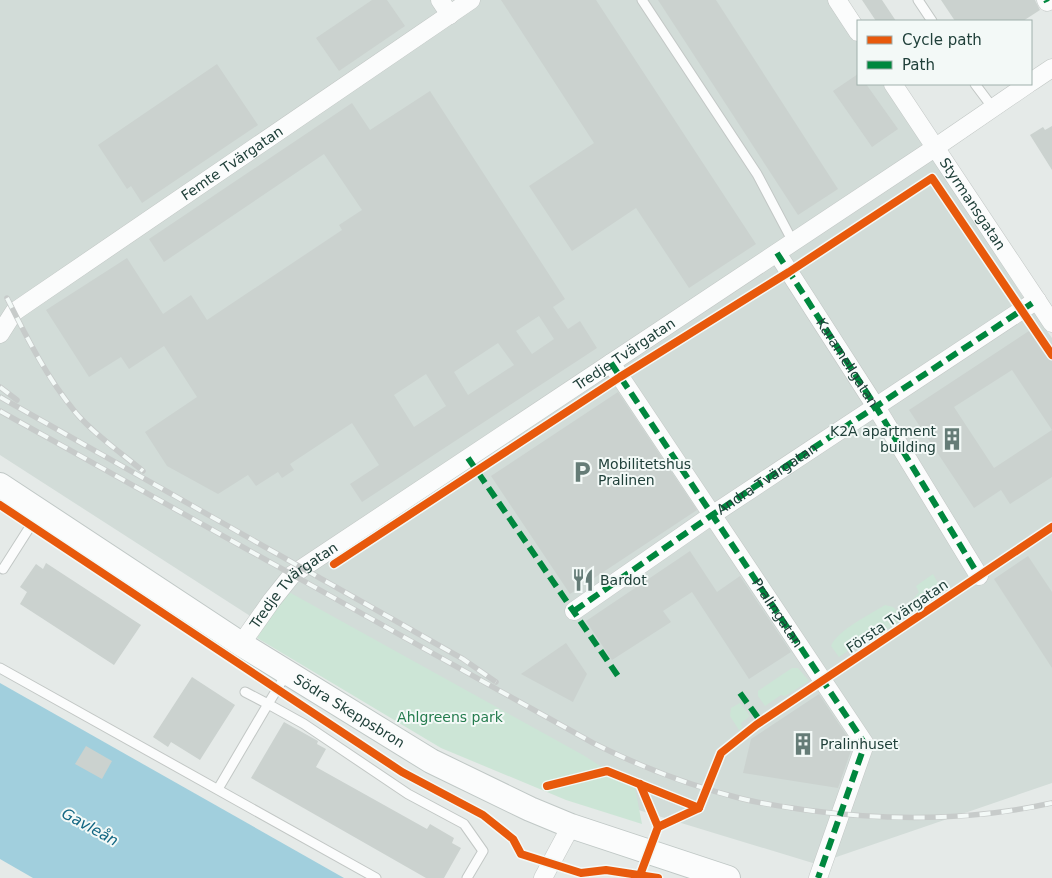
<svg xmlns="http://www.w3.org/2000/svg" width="1052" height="878" font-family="'DejaVu Sans',sans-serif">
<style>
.built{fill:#d2dcd8}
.green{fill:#cce5d6}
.water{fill:#a1cfdd}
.building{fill:#cbd2cf;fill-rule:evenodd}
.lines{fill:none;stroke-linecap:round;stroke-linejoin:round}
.lane-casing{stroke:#c2c7c5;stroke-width:11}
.street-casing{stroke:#c2c7c5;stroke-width:19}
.secondary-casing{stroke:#c0c8c6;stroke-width:26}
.lane{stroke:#fbfcfc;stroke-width:9}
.street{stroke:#fbfcfc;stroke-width:18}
.secondary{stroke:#fbfcfc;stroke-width:24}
.rail-casing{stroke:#c7cbca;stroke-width:5.5}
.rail{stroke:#f3f9f7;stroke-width:4;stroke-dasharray:11;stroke-linecap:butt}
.quiet{stroke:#00873e;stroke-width:6;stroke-dasharray:12 6;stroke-linecap:butt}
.cycleway-casing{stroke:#f3f9f7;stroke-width:11}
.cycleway{stroke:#e8590c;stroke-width:8}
.labels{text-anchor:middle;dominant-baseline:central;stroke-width:4;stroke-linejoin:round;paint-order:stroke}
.street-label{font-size:14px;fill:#20403a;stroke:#f3f9f7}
.poi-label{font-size:14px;fill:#20403a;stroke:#f3f9f7;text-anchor:start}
.park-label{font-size:14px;fill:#257c4e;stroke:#f3f9f7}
.water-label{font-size:15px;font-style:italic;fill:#136783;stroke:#f3f9f7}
</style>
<rect width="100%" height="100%" fill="#e5eae8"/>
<polygon class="built" points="0,0 446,0 448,3 454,0 829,0 858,43 858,84 885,84 930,151 1025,300 1052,338 1052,783 816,864 622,805 292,643 0,455"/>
<g class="green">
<polygon points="933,574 943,593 916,611 910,603 919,592 916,586"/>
<polygon points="287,591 583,755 635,788 642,824 566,800 441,748 257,638"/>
<path d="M885,605L893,607L904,618L857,649L852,648L839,657L831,646C836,631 871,614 885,605Z"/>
<polygon points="792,668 798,668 809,681 785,696 781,695 765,706 758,696 758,691"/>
<polygon points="740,703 750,716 741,723 742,728 739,730 730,716 731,708"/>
</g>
<polygon class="water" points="0,683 344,878 33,878 0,859"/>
<g class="building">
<polygon points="372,0 387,0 405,26 339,71 316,38"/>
<polygon points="501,0 596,0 756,244 689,288 636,208 572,251 529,186 594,143"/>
<polygon points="658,0 716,0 838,189 798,215"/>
<polygon points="862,0 882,0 896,21 876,21"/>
<polygon points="941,0 1035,0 1040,10 1023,21 955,21"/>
<polygon points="217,64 258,125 142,203 131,186 127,189 98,145"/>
<polygon points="858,74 858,84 866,84 898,129 872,147 833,91"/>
<path d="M430,91L565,299L553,307L568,329L580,321L597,348L362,502L350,484L379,465L352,423L290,464L294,470L282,478L278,472L256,486L248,475L218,494L167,466L145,432L197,397L164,346L129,369L121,357L89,377L46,310L127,258L163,314L191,295L207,320L342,230L339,225L362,210L324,154L164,262L149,239L352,103L370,130ZM539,316L554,339L532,354L516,331ZM498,343L514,365L468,395L454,372ZM426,374L446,406L414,427L394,395Z"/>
<polygon points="1052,126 1052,170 1030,135 1043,127 1045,130"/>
<path d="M1032,329L1052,360V477L1010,504L1001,490L974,508L909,410ZM1012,370L1052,430L994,468L954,407Z"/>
<polygon points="618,392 697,510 570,594 491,476"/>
<polygon points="690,551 717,592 740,576 791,652 749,679 692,592 663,611 671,622 612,660 586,621"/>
<polygon points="1028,556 1052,592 1052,668 994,579"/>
<polygon points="46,563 141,625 114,665 20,604 27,592 20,587 36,564 43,569"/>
<polygon points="566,643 587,674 573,702 521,674"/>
<polygon points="192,677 235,705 200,760 171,742 168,747 153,737"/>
<polygon points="819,694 853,745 838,788 743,773 751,739"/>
<polygon points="284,722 318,741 317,744 326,749 316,767 427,829 430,824 454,838 452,843 461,848 444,878 426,878 251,778"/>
<polygon points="86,746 112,761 102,779 75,764"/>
</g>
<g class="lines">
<defs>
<g id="lane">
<polyline points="642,0 757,174 793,242"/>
<polyline points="918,0 932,21"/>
<polyline points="975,84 993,108"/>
<polyline points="3,569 40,511"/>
<polyline points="0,668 376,878"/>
<polyline points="245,692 268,704 287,673"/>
<polyline points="218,789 268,704 304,724 408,794 464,824 483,851 467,878"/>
</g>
<g id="street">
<polyline points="440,0 450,15"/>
<polyline points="837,0 858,32"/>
<polyline points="1046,0 1047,2"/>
<polyline points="1031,82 1052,68"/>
<path id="s1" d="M893,84L1052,323"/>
<polyline points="777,253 876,407 979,576"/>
<path id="s2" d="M0,334L14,312L30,301L471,0"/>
<polyline points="611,363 865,744 818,878"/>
<polyline points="574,611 712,515 1037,300"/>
<path id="s3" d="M241,644L272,600L292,575L936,147L1028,84"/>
<polyline points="543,878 571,826"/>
</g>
<g id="secondary">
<path id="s4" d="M0,485L241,644L431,761L530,809L571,826L728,878"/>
</g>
</defs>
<use href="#lane" class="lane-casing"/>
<use href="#street" class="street-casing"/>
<use href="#secondary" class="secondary-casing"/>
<use href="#lane" class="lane"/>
<use href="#street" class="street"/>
<use href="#secondary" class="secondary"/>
<defs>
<g id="rail">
<path d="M7,298C27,338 47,378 76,413C95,435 120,452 143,471"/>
<polyline points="0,387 17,400"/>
<polyline points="0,397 463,659 496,682"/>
<path d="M0,411L593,743C641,767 690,786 743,799C763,804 785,807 806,810C888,821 971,821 1052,803"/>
</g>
</defs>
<use href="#rail" class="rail-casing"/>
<use href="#rail" class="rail"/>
<g class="quiet">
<polyline points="1046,0 1047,2"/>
<path id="s5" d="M777,253L876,407L979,576"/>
<path id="s6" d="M611,363L865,744L818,878"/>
<polyline points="468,458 618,676"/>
<path id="s7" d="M574,611L712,515L1037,300"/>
<polyline points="740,693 761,722"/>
</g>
<defs>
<g id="cycleway">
<polyline points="0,505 402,772 483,815 513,839 521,854 581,873 606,870 658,878"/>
<polyline points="334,564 620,377 789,272 932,178 1052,355"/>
<polyline points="640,784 658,827 640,875"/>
<polyline points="547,786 607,771 699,808"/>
<polyline points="658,827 699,808 721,753 756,725 1052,527"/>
</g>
</defs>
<use href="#cycleway" class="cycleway-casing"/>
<use href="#cycleway" class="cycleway"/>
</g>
<defs>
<symbol id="building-bare" viewBox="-9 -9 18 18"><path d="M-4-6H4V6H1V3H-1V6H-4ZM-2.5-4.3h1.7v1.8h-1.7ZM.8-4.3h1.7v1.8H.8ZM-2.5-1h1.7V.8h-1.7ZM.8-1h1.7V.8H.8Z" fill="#657c77" stroke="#f3f9f7" stroke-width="2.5" paint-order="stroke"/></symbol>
<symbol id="parking-bare" viewBox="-9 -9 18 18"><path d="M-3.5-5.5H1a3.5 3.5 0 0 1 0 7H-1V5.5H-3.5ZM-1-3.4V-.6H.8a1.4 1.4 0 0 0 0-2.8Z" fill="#657c77" stroke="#f3f9f7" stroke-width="2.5" paint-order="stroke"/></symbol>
<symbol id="restaurant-bare" viewBox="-9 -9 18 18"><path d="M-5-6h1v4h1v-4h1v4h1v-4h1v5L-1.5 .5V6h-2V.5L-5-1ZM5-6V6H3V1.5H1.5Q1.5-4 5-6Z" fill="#657c77" stroke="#f3f9f7" stroke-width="2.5" paint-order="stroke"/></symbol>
</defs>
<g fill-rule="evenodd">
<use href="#building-bare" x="936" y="423" width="32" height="32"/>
<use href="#parking-bare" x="566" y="456" width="32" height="32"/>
<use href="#restaurant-bare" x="567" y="564" width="32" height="32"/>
<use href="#building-bare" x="787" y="728" width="32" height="32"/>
</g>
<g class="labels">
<g class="street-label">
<text stroke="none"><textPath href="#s2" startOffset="290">Femte Tvärgatan</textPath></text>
<text stroke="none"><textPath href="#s1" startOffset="144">Styrmansgatan</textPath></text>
<text stroke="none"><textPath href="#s3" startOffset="485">Tredje Tvärgatan</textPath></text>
<text stroke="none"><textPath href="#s5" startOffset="130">Karamellgatan</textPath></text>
<text stroke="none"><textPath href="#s7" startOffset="234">Andra Tvärgatan</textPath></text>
<text stroke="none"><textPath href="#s3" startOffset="80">Tredje Tvärgatan</textPath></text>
<text stroke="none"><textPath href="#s6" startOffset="300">Pralingatan</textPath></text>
<text transform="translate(897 616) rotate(-34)">Första Tvärgatan</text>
<text stroke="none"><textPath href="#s4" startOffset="416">Södra Skeppsbron</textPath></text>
</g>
<g class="poi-label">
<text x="936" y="431" text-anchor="end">K2A apartment<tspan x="936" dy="16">building</tspan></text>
<text x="598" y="464">Mobilitetshus<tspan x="598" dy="16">Pralinen</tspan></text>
<text x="600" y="580">Bardot</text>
<text x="820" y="744">Pralinhuset</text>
</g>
<g class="park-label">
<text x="450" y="717">Ahlgreens park</text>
</g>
<g class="water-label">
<text transform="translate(90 827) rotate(29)">Gavleån</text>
</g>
</g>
<rect x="857" y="20" width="175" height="65" fill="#f3f9f7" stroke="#9fafab"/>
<rect x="867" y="36" width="25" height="8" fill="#e8590c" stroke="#9fafab"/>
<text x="902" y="45" font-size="15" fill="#20403a">Cycle path</text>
<rect x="867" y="61" width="25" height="8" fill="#00873e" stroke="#9fafab"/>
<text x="902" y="70" font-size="15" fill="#20403a">Path</text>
</svg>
